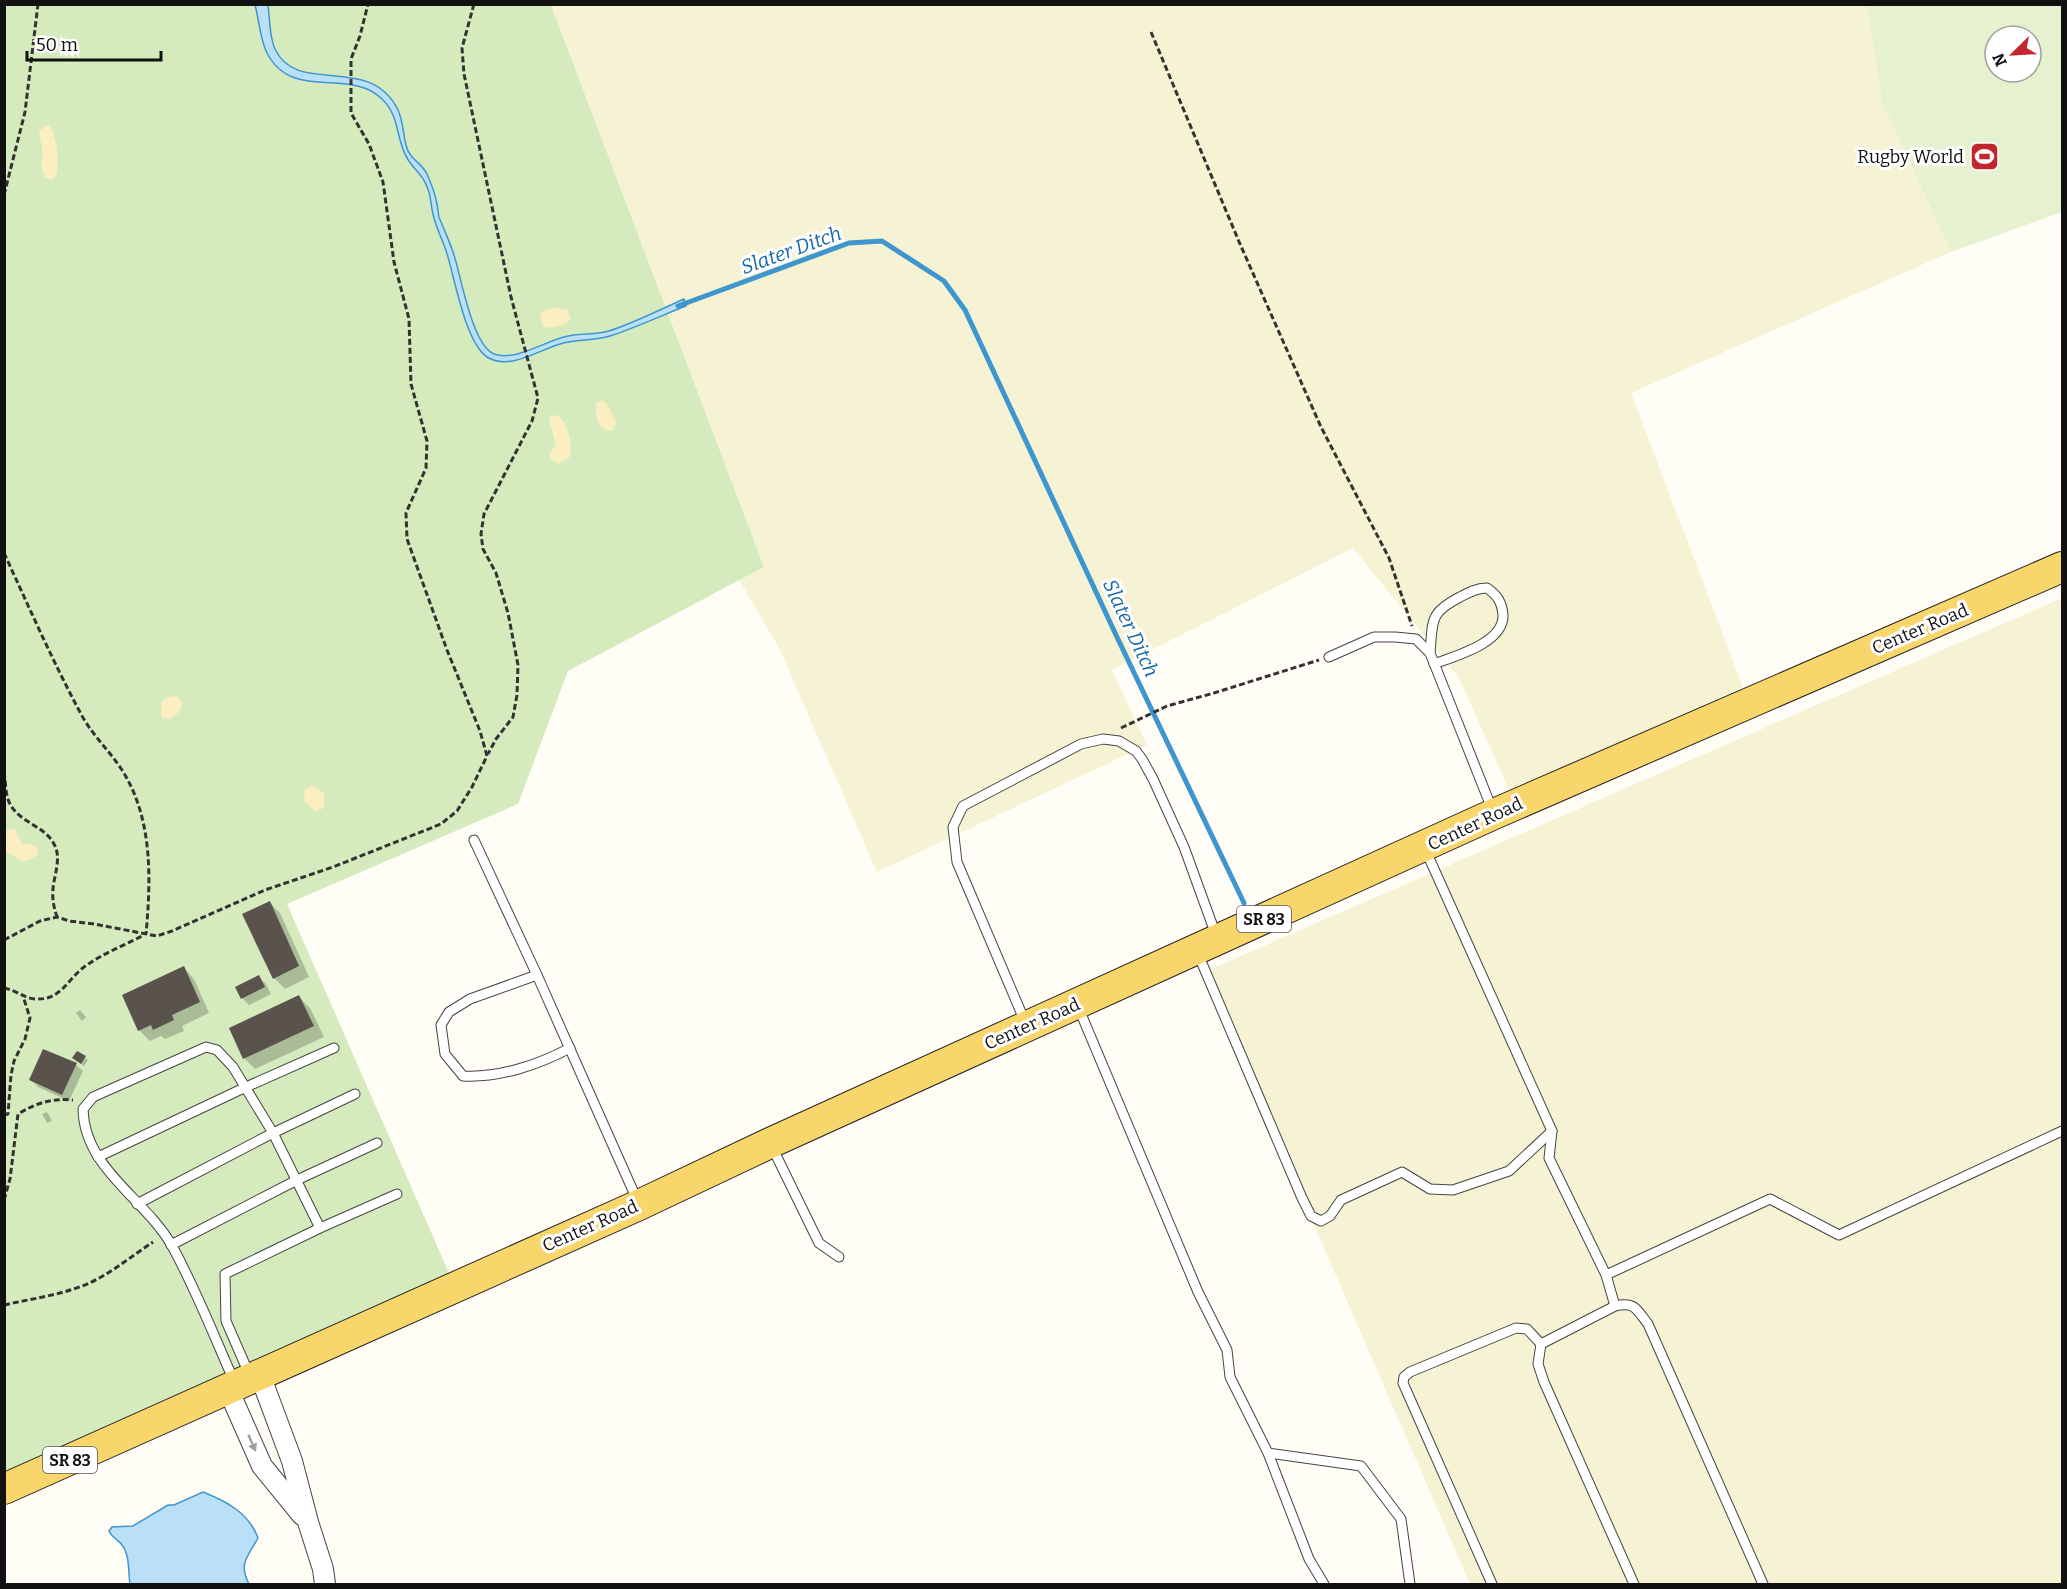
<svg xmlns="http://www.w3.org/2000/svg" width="2067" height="1589" font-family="Bitter,serif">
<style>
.farmland{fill:#f6f3d4}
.green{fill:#d5ebbd}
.sand{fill:#fbeec1}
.pitch{fill:#e6f2cf;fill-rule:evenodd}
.water{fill:#b9e0f7;stroke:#3f96cf;stroke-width:1.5}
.shadow{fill:#0003}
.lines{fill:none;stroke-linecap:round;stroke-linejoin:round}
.stream{stroke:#3f96cf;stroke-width:5}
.building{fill:#5a524d}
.service-casing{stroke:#444;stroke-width:11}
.minor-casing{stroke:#444;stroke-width:22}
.primary-casing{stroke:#222;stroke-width:32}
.path{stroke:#333;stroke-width:3;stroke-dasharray:6 3;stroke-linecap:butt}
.service{stroke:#fff;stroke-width:9}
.minor{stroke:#fff;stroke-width:20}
.primary{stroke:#f9d66b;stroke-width:30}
.oneway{fill:#a0a0a0}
.labels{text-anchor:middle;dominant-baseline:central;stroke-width:6;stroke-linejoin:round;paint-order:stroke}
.shield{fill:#fff;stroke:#585858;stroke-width:1.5}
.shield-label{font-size:16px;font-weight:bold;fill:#111}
.poi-label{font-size:18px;fill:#111;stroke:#fff;text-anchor:end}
.street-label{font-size:18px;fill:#111;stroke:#fff}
.water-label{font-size:20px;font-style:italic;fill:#1768a6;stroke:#fff}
</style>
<rect width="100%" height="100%" fill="#fffdf5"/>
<g class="farmland">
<polygon points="551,5 1867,5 1882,102 1951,252 1631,393 1743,687 1511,794 1459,678 1353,548 1112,670 1147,745 877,872 779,648 739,580 764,567"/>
<polygon points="2062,598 2062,1584 1470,1584 1204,972"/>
</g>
<polygon class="green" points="4,5 551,5 764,567 568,671 518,804 287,904 449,1273 5,1474"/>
<g class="sand">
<path d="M47,125L50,126C57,136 60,165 56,176L53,179L46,178C38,168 44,159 42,147C41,141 39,137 39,131Z"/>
<path d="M554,308L567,309L571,318C566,326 552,329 543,327L540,316L543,311Z"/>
<path d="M602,400L607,404L616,421L614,429L610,431C596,429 596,415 596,404Z"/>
<path d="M557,415C568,422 574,447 569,458L558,464L550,458V453L556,444L549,420L551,416Z"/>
<polygon points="175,696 178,697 182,703 180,711 170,719 163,718 161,715 161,703 165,698"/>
<polygon points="313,786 324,793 324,808 315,811 304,801 305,789"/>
<polygon points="11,829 15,830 22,844 30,844 36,847 39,854 29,860 22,861 5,851 5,831"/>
</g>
<path class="pitch" d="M1867,5H2062V212L1951,252L1882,102ZM1995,36H2031V72H1995Z"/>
<g class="water">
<path d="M255,5H268C270,19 269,36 275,49C297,97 370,52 398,110C403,121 403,133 406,145C409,159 422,163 427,174C431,183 435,194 437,204C438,208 438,213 439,217C444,230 450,242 454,255C461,276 472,345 494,354C515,362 547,340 568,336C581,333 596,335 609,331C634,323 659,310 684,299L686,306C660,316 635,328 610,336C594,341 576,339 560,344C539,350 509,371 487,357C466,343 455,281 448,257C444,242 436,229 433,214C431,207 431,199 429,192C424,175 414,170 407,158C396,140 400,117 383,100C350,66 293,103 267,53C260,39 259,20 255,5Z"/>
<path d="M203,1492C226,1501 249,1513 258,1538C248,1557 238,1563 249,1584H130C128,1572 130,1555 122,1545C118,1539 112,1538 109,1531L112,1527L133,1526L168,1505H174Z"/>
</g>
<g class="shadow">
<polygon points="269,902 280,913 309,977 285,989 274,978"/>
<polygon points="184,968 194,979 209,1013 182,1026 184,1031 165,1039 161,1036 150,1041 139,1030"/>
<polygon points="259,977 266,984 271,994 249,1005 242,998"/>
<polygon points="299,997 310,1008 324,1037 255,1069 244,1058"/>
<polygon points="80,1010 86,1017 82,1021 76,1013"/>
<polygon points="85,1058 88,1060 84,1066 77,1061"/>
<polygon points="76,1065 83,1071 69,1101 38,1087 31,1080"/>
<polygon points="47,1112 52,1121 47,1123 42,1114"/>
</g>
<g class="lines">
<polyline class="stream" points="678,306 849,243 882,241 944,281 965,310 1116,635 1244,903"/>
</g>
<g class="building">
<polygon points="270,901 299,966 273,979 242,914"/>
<polygon points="184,966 200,1002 172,1015 174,1020 153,1030 151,1025 138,1031 122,995"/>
<polygon points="259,975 265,987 241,999 235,987"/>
<polygon points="299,995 314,1026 243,1059 229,1028"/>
<polygon points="43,1049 77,1063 62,1095 29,1080"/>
<polygon points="77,1051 86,1056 81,1064 72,1058"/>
</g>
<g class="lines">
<defs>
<g id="service">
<path d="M1430,653C1433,620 1429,613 1460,597C1469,592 1477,588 1487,588C1497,595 1502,602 1503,615C1504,643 1455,656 1434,664"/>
<polyline points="1329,657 1374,637 1395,637 1416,639 1430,653 1492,809"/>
<polyline points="474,840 537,975 638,1202"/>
<polyline points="1425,849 1552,1131 1549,1158 1606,1275 1770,1199 1839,1235 2062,1131"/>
<polyline points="1198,954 1302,1198 1311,1216 1321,1221 1330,1216 1341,1200 1402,1172 1430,1189 1453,1190 1509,1171 1552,1131"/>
<path d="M537,975L470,999L449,1012L441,1025L445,1054L463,1076C499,1078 538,1065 570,1048"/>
<polyline points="1079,1009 1198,1292 1227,1350 1230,1377 1268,1453 1309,1559 1324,1584"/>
<polyline points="1026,1024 957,862 953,827 963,806 1081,744 1103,739 1119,741 1136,751 1142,759 1153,779 1184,847 1216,935"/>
<polyline points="772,1147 819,1243 839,1257"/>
<polyline points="98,1157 246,1087 334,1048"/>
<polyline points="137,1204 273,1133 355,1094"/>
<polyline points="320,1228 397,1194"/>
<polyline points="171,1245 297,1180 377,1143"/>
<polyline points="1606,1275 1615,1306"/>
<path d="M1541,1344L1615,1306C1635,1301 1637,1310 1648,1324L1763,1584"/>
<polyline points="1541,1344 1538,1364 1544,1382 1634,1584"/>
<path d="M234,1381C214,1336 195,1287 171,1244C144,1198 84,1168 83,1109L93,1097L206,1047L217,1050L233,1067L273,1133L320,1228L225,1274L226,1321L250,1376"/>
<polyline points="1268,1453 1361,1466 1401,1519 1410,1584"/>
<polyline points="1492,1584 1403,1383 1404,1377 1410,1372 1516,1328 1527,1329 1541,1344"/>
</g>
<g id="minor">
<polyline points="260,1375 292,1461 308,1522 323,1569 325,1584"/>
<polyline points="228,1389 262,1466 302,1515"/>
</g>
<polyline id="primary" points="4,1489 639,1205 770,1143 1494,814 2062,567"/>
</defs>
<use href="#service" class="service-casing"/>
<use href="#minor" class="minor-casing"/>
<use href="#primary" class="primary-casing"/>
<g class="path">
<polyline points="474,4 462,48 464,74 511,297 538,398 532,421 484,514 481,534 483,549 496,573 508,613 518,665 517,695 513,717 496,739 488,754"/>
<polyline points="1151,32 1240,244 1321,427 1389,558 1412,626"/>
<polyline points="4,195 25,112 38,4"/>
<path d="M4,553C29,607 53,662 81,714C92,735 109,750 122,770C153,819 151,879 146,934"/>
<polyline points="1121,728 1167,706 1214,693 1319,660"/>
<path d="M4,772C6,782 5,795 10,804C20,823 45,826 54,844C62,858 54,875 53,889C52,899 54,908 57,917"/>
<polyline points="4,940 40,921 57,917 69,921 94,924 157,936 172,931 265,890 333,867 441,824 457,811 472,787 487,756 480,731 447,650 407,539 406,513 426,468 427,441 411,384 409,319 394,262 383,182 369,144 351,113 351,59 360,36 368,4"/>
<path d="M4,988C15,990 24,998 35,999C62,1001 68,977 87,965C104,953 125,945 144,935"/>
<polyline points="4,1115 8,1114 11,1075 14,1061 25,1039 30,1018 23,996"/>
<path d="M4,1200L10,1179L18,1114C36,1103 52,1098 73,1100"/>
<path d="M4,1305C30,1299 56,1296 82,1286C107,1277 130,1257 153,1242"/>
</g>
<use href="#service" class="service"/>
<use href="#minor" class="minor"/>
<use href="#primary" class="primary"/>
</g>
<defs><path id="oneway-solid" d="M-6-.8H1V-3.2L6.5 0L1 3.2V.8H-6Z" transform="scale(1.5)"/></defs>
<use class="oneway" href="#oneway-solid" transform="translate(252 1443) rotate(66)"/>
<defs>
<symbol id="stadium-square" viewBox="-11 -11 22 22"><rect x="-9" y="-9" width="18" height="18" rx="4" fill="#c4262e" stroke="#fff"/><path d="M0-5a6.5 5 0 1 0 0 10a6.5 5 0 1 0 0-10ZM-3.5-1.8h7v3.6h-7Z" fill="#fff"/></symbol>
</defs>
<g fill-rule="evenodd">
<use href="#stadium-square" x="1968" y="140" width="33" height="33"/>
</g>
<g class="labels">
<g class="shield">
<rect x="1237" y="906" width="54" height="26" rx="4.5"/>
<rect x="43" y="1447" width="54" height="26" rx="4.5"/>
</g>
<g class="shield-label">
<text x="1264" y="919">SR 83</text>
<text x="70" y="1460">SR 83</text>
</g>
<g class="poi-label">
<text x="1964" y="157">Rugby World</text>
</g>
<g class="street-label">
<text transform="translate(1920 629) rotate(-23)">Center Road</text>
<text transform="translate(1475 824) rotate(-25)">Center Road</text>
<text transform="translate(1032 1024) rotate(-24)">Center Road</text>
<text transform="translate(590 1226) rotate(-24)">Center Road</text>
</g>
<g class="water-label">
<text transform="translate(791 250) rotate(-20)">Slater Ditch</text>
<text transform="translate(1131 628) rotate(65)">Slater Ditch</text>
</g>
</g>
<rect width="2067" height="1589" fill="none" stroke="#111111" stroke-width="12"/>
<g transform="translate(2013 54) rotate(246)"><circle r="28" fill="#ffffff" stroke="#a0a0a0" stroke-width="1.5"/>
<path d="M0-4.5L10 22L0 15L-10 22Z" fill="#c4262e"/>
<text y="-9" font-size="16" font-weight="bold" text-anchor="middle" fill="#111111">N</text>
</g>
<path d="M27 51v9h134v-9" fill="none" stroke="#111111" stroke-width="3"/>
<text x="36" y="51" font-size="18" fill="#111111" stroke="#ffffff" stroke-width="4.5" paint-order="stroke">50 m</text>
</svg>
